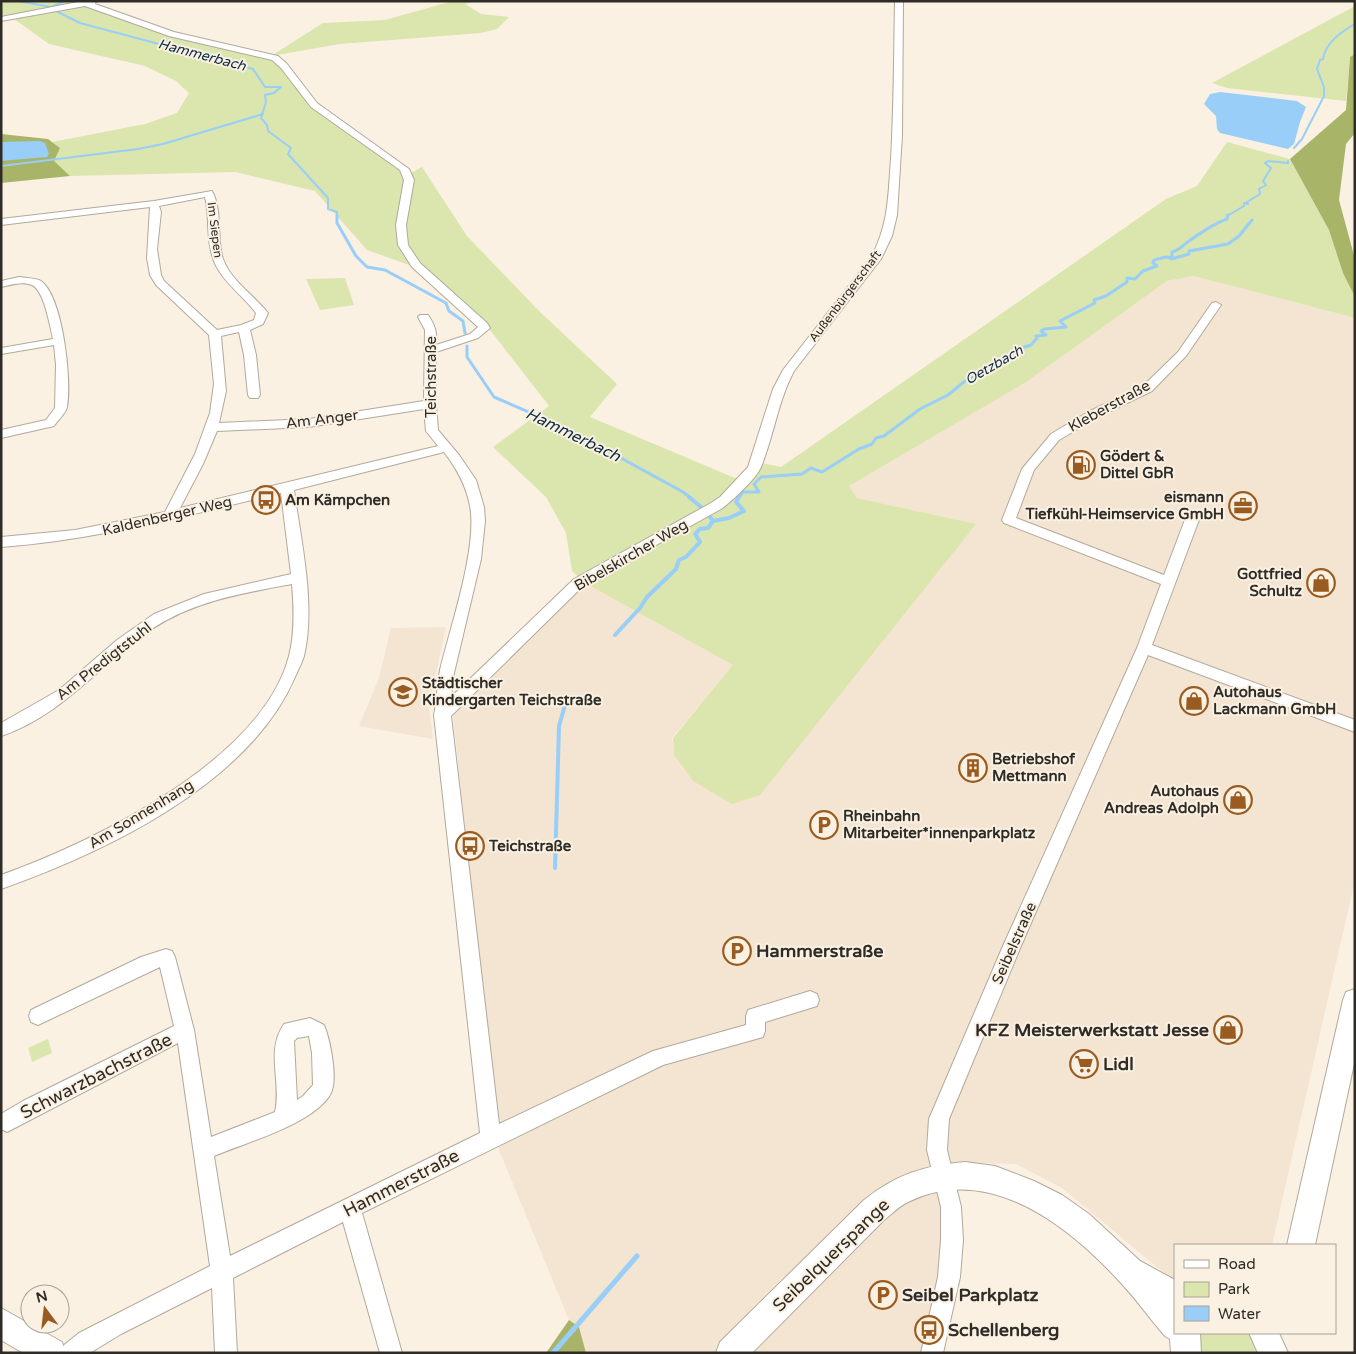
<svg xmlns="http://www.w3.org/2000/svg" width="1356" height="1354" font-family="'Varela Round',sans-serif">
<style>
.built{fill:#f3e5d2}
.green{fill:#dbe5ae}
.forest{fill:#a8b468}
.water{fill:#98cef7}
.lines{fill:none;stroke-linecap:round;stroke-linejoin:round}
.stream-far3{stroke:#98cef7;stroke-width:2}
.stream-far2{stroke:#98cef7;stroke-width:3}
.stream-far1{stroke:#98cef7;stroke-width:4}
.stream{stroke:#98cef7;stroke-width:5}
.street-casing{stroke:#b1a99c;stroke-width:2}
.secondary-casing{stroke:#b1a99c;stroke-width:2}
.street{fill:#fff;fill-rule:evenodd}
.secondary{fill:#fff;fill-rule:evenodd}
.labels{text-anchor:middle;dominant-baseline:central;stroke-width:4;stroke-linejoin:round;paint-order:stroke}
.far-street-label{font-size:12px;fill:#2f2c27;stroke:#faf1e3}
.far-water-label{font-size:14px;font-style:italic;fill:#0e2d42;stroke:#faf1e3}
.street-label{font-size:15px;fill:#2f2c27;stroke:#faf1e3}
.poi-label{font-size:15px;font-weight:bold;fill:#2f2c27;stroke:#faf1e3;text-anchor:start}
.water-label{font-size:16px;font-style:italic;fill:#0e2d42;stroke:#faf1e3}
.near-poi-label{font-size:18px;font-weight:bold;fill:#2f2c27;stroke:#faf1e3;text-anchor:start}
.near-street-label{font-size:18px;fill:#2f2c27;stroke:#faf1e3}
</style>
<rect width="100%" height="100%" fill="#faf1e3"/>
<g class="built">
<polygon points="1194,276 1355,318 1355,880 1272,1245 1175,1245 1175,1282 1062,1188 1016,1164 969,1163 944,1176 937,1312 922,1353 586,1353 579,1327 569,1320 499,1150 453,715 585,583 734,665 672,738 674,755 693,781 976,524 857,498 849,486 1023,383 1167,281"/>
<polygon points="446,627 429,705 433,739 359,726 379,678 391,628"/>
</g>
<g class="green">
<polygon points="1,1 75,1 72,5 1,17"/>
<polygon points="453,1 475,1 465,4 481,14 509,17 497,29 481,33 340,44 271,56 323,23 385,20"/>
<polygon points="1355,6 1355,54 1350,57 1346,101 1227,88 1212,83"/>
<polygon points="76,7 86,7 171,35 268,59 283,68 308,104 331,122 354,136 401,171 411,173 422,167 467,236 540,312 617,384 590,417 735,478 750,482 762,463 781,467 1166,199 1197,186 1227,142 1290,159 1329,230 1343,272 1355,297 1355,318 1194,276 1167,281 1026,382 849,486 857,498 976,524 760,795 732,804 693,781 674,755 673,738 733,665 585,583 572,571 566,533 546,497 493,447 549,406 480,317 412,266 367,250 315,191 235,172 70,176 53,161 60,148 52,142 145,124 177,113 189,93 176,81 145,66 49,44 14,19"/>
<polygon points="345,278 354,305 320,310 306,279"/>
<polygon points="48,1039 52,1053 32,1062 28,1048"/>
<polygon points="1195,1333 1253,1333 1263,1353 1196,1353"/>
</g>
<g class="forest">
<polygon points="1355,54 1355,133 1346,144 1339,200 1355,259 1355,297 1343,273 1329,230 1290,159 1346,110 1350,57"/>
<polygon points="1,134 48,139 60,148 54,161 70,176 1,183"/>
<polygon points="569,1320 579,1327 586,1353 546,1353"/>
</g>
<g class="water">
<polygon points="1220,92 1297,101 1306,107 1300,122 1294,144 1288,149 1220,133 1217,129 1216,116 1204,104 1210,94"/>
<polygon points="40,141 45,143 49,154 47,157 1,161 1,142"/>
</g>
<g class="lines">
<g class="stream-far3">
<polyline points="18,1 51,7 65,1"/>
<polyline points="56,11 80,23 253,69 265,87 281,87 274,93 265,95 266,102 261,118 267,125 268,131 291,148 288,154 328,198 328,209 337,212 337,216"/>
<path d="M1294,148L1302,139L1324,96V87L1317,69L1320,60L1323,59C1326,42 1341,32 1355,24"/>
<polyline points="1,166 138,149 163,144 263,114"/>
<polyline points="1227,216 1244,206 1244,203 1248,204 1247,202 1260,194 1259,189 1266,185 1263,181 1271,168 1265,163 1268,161 1288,163 1288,161"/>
</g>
<g class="stream-far2">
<polyline points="337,215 337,223 356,256 367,267 385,270 446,303 449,311 463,321 465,333"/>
<polyline points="1171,259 1189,254 1189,251 1228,244 1239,236 1252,220"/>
<polyline points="467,346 467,357 494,397 568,429 683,492 691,498"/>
<path d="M739,498L743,492H759L754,484L761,477L802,474L811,468L822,472L859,449L872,444L876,438L884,436L920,409L948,395L965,381L992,368L1001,359L1020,352L1021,348L1031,345L1037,338L1036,336L1046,335L1041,331L1044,329L1066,327L1060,321L1095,303L1094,300L1106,296L1127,282V278L1135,279L1143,271L1157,266L1153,263L1154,260L1166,257L1172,258V252C1180,250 1182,246 1189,241C1197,235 1217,222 1227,219L1228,215"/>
</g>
<g class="stream-far1">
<polyline points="689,497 701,507"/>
<polyline points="713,521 729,518 744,511 736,502 739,497"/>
<polyline points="615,635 640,608 647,597 676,569 679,560 686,557 700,542 695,534 700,529 708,528 713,521 710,517"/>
<polyline points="555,868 559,726 567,698"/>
</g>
<polyline class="stream" points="553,1353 637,1256"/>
<defs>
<g id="street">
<path d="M83,1H96L95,4L174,32L278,56L287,64L317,103L409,169L414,180L406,225L408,245L420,263L487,323L490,328L478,338L436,352V404L438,430L459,455L476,480L484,507L485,521L481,559L454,673L451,697L574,579L711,503L720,497L748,467L773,389L783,370L872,256C889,222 888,196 891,159C894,107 894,54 895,1H903L902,135L897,215L892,236L881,259L794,371C778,401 774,435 761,467C756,479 732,501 721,509L584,585L451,716L499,1124L653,1051L746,1025V1016L748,1010L810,991L817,994L819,1000L817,1006L765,1022V1031L763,1037L663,1065L362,1213L402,1353H380L343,1222L233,1278L237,1353H215L212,1288L121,1334L90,1353H61L64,1345L79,1333L210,1266L178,1043L7,1132L1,1129V1114L23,1101L174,1026L160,967L38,1025L31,1022L29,1016L31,1010L141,957L166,949L172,951L175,957L194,1030L211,1137L275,1112C282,1081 265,1052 284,1024L310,1018L324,1025C330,1039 338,1078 331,1093C316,1123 245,1143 214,1156L230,1256L480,1133L434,715C437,701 437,685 440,670C450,628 478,547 470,506C466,485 457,469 444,452L294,490C301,541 316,605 304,656C302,663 298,670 295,677C249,784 106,852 1,889V875C94,842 262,760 289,656C295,633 294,607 292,584C244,593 194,601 152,629C101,663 62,716 1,736V723L59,690L117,640L154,614L204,594L291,574L281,493C189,515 97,540 1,547V537L75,530L165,512L195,454L210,413L214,384L209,335L156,285L150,275L147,258L150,207L1,225V219L154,201L212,191C223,211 216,238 223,259C231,281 254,295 268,313L263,324L250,330L256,355L260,395L258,398H250L248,395L244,355L239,332L221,336L226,391L219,423L309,419L424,401L425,330L418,317L420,315H428C435,325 437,332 436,345L470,334L478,327L412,267L398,245L396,225L404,180L400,170L311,107L281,68L272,60L169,36L85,6L1,21V17ZM205,197C210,216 206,236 212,255C218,279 242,294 256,313L254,320L241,325L217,330L164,281L161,275L157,249L161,212L159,206ZM424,409L426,431L438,446L180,508L203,464L217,431L309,427ZM309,1036L312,1053L313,1085L303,1096L297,1100L294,1041L297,1038Z"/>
<path d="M19,277C25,278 36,278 41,281C63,297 72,382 67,407C66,413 58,420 54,426L1,438V430L46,420L55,408L56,365L54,345L1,354V348L53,339C50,326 44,290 32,285C22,281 11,285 1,287V281Z"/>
<polygon points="1216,302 1221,305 1186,356 1152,391 1096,418 1059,440 1034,470 1016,518 1164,575 1186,517 1188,514 1198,514 1200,517 1152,645 1355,720 1355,732 1148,655 1021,946 949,1119 947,1150 961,1207 963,1240 960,1277 943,1353 921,1353 938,1277 941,1240 941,1207 927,1150 929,1119 1003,946 1137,648 1161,584 1004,523 1002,520 1022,469 1051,434 1088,412 1144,385 1178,352 1212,303"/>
</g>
<g id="secondary">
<polygon points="1355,989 1355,1059 1315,1245 1287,1245 1343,1000 1346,992"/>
<path d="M965,1162L995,1166L1034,1181L1062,1195L1089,1214L1140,1261L1175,1280V1333H1200L1201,1353H1171L1170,1339L1165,1336C1150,1319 1137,1300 1121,1283C1069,1226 989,1162 908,1202C899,1206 892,1214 884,1220L752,1353H716L720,1342L864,1200C897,1174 923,1166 965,1162Z"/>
<polygon points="1,1308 62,1342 66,1353 23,1353 1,1340"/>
<polygon points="1249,1333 1279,1333 1288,1353 1258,1353"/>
</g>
</defs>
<use href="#street" class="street-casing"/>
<use href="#secondary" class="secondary-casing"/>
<use href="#street" class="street"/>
<use href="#secondary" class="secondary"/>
</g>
<defs>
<symbol id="fuel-ring" viewBox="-11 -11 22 22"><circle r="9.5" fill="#faf1e3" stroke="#995b20" stroke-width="1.5"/><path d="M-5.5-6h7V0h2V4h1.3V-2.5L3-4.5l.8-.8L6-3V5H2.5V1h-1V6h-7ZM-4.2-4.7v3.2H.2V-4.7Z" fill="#995b20"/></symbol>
<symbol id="bus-ring" viewBox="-11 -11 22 22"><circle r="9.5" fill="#faf1e3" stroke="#995b20" stroke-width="1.5"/><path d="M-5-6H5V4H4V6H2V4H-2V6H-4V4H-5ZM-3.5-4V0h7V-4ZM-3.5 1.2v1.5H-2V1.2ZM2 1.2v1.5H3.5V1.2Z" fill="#995b20"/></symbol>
<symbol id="office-ring" viewBox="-11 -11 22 22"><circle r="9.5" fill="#faf1e3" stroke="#995b20" stroke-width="1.5"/><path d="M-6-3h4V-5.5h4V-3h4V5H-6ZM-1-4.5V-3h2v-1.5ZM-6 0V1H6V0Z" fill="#995b20"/></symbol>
<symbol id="shop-ring" viewBox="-11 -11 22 22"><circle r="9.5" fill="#faf1e3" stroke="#995b20" stroke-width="1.5"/><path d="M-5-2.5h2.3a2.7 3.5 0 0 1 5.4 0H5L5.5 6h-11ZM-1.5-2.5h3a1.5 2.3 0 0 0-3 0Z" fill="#995b20"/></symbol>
<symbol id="school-ring" viewBox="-11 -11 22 22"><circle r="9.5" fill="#faf1e3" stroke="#995b20" stroke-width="1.5"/><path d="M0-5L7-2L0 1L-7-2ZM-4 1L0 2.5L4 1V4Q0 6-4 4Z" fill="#995b20"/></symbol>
<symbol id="building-ring" viewBox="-11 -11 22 22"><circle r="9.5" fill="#faf1e3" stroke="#995b20" stroke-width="1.5"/><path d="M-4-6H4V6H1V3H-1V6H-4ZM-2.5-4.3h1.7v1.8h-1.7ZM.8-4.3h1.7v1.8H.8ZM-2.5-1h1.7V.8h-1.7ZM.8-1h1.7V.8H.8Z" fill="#995b20"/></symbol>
<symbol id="parking-ring" viewBox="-11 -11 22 22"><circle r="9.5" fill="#faf1e3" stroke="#995b20" stroke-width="1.5"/><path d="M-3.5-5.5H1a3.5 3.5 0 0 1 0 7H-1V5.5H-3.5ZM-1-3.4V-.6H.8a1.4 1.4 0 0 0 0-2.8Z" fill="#995b20"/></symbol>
<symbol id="supermarket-ring" viewBox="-11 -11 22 22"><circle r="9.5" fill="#faf1e3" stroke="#995b20" stroke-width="1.5"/><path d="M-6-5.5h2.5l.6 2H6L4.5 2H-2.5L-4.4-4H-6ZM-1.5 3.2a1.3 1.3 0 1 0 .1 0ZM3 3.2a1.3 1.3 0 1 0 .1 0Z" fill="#995b20"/></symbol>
</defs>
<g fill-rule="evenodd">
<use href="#fuel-ring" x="1065" y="449" width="32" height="32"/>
<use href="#bus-ring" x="250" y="484" width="32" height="32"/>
<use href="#office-ring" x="1227" y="490" width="32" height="32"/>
<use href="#shop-ring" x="1305" y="567" width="32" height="32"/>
<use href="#school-ring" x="387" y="676" width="32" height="32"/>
<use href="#shop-ring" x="1178" y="685" width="32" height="32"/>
<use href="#building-ring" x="957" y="752" width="32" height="32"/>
<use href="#shop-ring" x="1222" y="784" width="32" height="32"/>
<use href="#parking-ring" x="808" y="809" width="32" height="32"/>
<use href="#bus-ring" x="454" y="830" width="32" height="32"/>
<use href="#parking-ring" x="721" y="935" width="32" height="32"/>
<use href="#shop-ring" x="1212" y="1014" width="32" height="32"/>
<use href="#supermarket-ring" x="1068" y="1048" width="32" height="32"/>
<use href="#parking-ring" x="867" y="1279" width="32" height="32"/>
<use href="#bus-ring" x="913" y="1314" width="32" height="32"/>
</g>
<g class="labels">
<g class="far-street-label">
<text transform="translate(215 230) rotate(83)">Im Siepen</text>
<text transform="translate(845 296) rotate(-53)">Außenbürgerschaft</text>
</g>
<g class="far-water-label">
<text transform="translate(202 55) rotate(15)">Hammerbach</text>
<text transform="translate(994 365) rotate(-30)">Oetzbach</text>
</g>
<g class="street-label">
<text transform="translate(431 377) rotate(-90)">Teichstraße</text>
<text transform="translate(1109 406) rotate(-29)">Kleberstraße</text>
<text transform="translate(322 419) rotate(-7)">Am Anger</text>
<text transform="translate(167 516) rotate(-13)">Kaldenberger Weg</text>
<text transform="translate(631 555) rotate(-30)">Bibelskircher Weg</text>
<text transform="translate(104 661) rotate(-38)">Am Predigtstuhl</text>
<text transform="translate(141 814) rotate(-31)">Am Sonnenhang</text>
<text transform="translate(1014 943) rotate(-66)">Seibelstraße</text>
</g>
<g class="poi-label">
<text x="1100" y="456">Gödert &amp;<tspan x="1100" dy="17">Dittel GbR</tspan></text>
<text x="1224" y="497" text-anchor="end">eismann<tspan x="1224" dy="17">Tiefkühl-Heimservice GmbH</tspan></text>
<text x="285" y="500">Am Kämpchen</text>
<text x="1302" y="574" text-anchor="end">Gottfried<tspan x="1302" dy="17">Schultz</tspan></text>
<text x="422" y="683">Städtischer<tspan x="422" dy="17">Kindergarten Teichstraße</tspan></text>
<text x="1213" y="692">Autohaus<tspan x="1213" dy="17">Lackmann GmbH</tspan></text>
<text x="992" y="759">Betriebshof<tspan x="992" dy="17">Mettmann</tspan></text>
<text x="1219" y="791" text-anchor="end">Autohaus<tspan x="1219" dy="17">Andreas Adolph</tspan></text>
<text x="843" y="816">Rheinbahn<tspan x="843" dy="17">Mitarbeiter*innenparkplatz</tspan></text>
<text x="489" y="846">Teichstraße</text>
</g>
<g class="water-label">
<text transform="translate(573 435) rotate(26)">Hammerbach</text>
</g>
<g class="near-poi-label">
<text x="756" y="951">Hammerstraße</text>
<text x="1209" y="1030" text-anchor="end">KFZ Meisterwerkstatt Jesse</text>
<text x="1103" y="1064">Lidl</text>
<text x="902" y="1295">Seibel Parkplatz</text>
<text x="948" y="1330">Schellenberg</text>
</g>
<g class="near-street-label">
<text transform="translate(96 1076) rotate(-27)">Schwarzbachstraße</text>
<text transform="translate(401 1183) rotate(-27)">Hammerstraße</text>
<text transform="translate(831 1255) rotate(-44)">Seibelquerspange</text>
</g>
</g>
<rect width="1356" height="1354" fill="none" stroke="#2f2c27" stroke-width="5"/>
<rect x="1174" y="1244" width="162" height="90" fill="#faf1e3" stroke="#a9a298"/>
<rect x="1184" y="1260" width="25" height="8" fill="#ffffff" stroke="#a9a298"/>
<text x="1218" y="1269" font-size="15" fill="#2f2c27">Road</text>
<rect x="1184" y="1282" width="25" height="15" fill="#dbe5ae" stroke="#a9a298"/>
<text x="1218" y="1294" font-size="15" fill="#2f2c27">Park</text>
<rect x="1184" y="1306" width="25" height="15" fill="#98cef7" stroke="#a9a298"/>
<text x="1218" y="1319" font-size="15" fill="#2f2c27">Water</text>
<g transform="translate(45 1309) rotate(345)"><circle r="24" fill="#faf1e3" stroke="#a9a298"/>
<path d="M0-4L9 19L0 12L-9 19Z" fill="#995b20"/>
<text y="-8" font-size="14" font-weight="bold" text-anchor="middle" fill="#2f2c27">N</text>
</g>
</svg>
